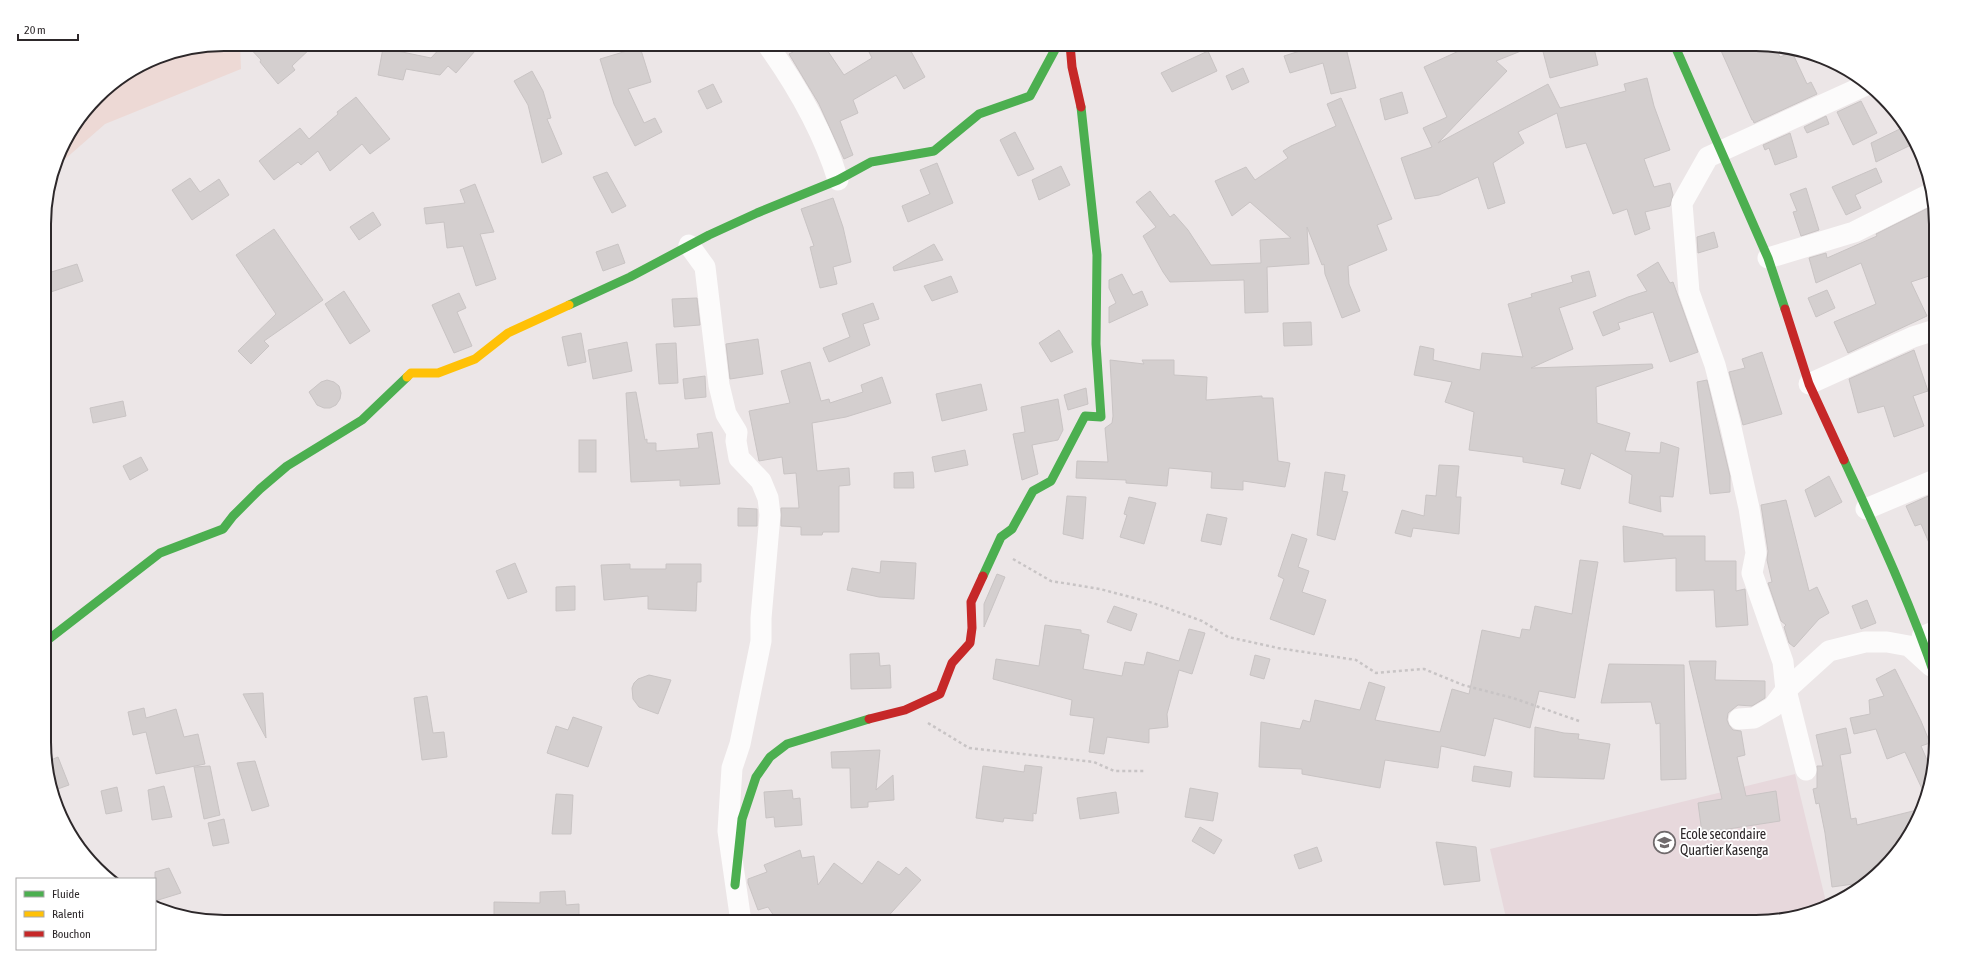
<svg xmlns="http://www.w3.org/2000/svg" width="1980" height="966" font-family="'Asap Condensed',sans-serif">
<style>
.built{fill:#e7d8dc}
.green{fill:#edd9d5}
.building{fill:#d4cfcf;stroke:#c9c4c4}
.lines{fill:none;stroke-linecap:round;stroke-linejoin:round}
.path{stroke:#c8c4c5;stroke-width:2.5;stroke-dasharray:3 3;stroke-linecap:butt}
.street{stroke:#fcfbfb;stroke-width:21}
.fast{stroke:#4caf50;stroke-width:9}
.slow{stroke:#ffc107;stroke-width:9}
.jam{stroke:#c62828;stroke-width:9}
.labels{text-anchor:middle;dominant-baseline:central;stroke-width:3.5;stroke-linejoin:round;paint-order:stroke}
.poi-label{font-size:14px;fill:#2d282a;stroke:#fff;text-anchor:start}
.rim{fill:none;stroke:#2d282a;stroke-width:2}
</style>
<rect width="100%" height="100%" fill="#ece6e7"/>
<polygon class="built" points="1795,774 1827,906 1814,912 1768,922 1507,922 1490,849"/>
<polygon class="green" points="224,44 240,44 241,69 105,124 56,167 63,144 105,89 155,58"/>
<g class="building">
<polygon points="246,44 315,44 292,66 295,70 278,84 260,62 261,60"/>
<polygon points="444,44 481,44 456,73 448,66 440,75 406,69 403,80 378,75 383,48 431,58"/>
<polygon points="789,44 823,44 844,75 872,58 865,44 907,44 925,77 904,89 896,75 853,100 858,113 840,121 853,155 844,159 819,104 789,54 793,52"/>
<polygon points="1322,44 1345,44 1356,88 1331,94 1323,63 1290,73 1284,56"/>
<polygon points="1474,44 1536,45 1496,61 1507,71 1438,143 1548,84 1560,108 1626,91 1624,84 1647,78 1654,106 1670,150 1644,159 1654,187 1670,183 1673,195 1670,206 1645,212 1650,229 1635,235 1627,209 1613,214 1586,143 1566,148 1557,113 1518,132 1524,143 1493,163 1505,203 1488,209 1478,177 1439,195 1415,199 1401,158 1432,147 1423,128 1447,117 1424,67"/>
<polygon points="1541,44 1593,44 1598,65 1550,78"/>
<polygon points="1718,44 1756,44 1776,49 1780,57 1792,52 1807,84 1811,82 1817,94 1754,123 1753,120 1752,120"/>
<polygon points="640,47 651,82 628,89 644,123 655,118 662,132 635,146 614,104 600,59"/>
<polygon points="1208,51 1217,71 1172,92 1161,73"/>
<polygon points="1243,68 1249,82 1232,90 1226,76"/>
<polygon points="532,71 543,91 551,118 547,119 562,154 542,163 528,105 514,81"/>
<polygon points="713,84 722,102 707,109 698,91"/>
<polygon points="1402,92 1408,113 1385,120 1380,99"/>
<polygon points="356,97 390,139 370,154 362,144 330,171 318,151 301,165 298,162 274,180 259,161 300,128 309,139 338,114 337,112"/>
<polygon points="1341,98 1392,219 1377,225 1387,250 1348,266 1349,284 1360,311 1342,318 1325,274 1324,264 1322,265 1307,227 1309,264 1267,267 1268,312 1245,313 1244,280 1170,282 1163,272 1143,236 1156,227 1136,202 1150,191 1170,217 1174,214 1188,230 1211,265 1261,263 1260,240 1291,238 1250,202 1232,216 1215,181 1246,167 1255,180 1288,158 1283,151 1291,146 1336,126 1327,104"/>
<polygon points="1861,101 1877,133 1853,145 1837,112"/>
<polygon points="1826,116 1829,124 1807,133 1804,127"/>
<polygon points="1906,126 1915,143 1876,162 1871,143"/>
<polygon points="1015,132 1034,169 1018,176 1000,140"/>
<polygon points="1790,133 1797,157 1775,165 1769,148 1765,150 1763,145"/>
<polygon points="937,163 953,203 908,222 902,206 930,194 920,170"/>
<polygon points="1061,166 1070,185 1039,200 1032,180"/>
<polygon points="1876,168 1882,182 1855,195 1861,208 1846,215 1832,187"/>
<polygon points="607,172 626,206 612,213 593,177"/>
<polygon points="190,178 200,192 219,179 229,195 192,220 172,190"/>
<polygon points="475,184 494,232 480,234 496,279 476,286 463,246 447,248 444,222 426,224 424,208 465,203 460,190"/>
<polygon points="1806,188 1819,230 1801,236 1793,212 1797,211 1790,194"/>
<polygon points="833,198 843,227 851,262 833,267 837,284 820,288 810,247 814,246 801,209"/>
<polygon points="1934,205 1935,274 1911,282 1927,316 1848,353 1834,322 1876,304 1861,263 1816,283 1809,258 1826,253 1827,258 1877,236 1876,234"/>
<polygon points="373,212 381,225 359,240 350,227"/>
<polygon points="274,229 323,300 264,341 269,346 251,364 238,351 276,314 236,255"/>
<polygon points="1714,232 1718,247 1698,253 1697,237"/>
<polygon points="618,244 625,263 603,271 596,252"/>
<polygon points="934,244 943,260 894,271 893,267"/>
<polygon points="1658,262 1670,283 1673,282 1698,352 1670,362 1653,312 1618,323 1620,329 1603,336 1593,312 1628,297 1647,291 1637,275"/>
<polygon points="77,264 83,281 45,294 45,274"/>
<polygon points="1589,271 1596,296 1559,308 1573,349 1531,368 1652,364 1653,368 1596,387 1597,423 1630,433 1625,451 1660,453 1661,442 1679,448 1673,497 1660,496 1661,512 1629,503 1632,475 1591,453 1580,489 1561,484 1565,469 1523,462 1523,457 1469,450 1474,412 1445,402 1452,382 1414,375 1420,346 1434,349 1433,360 1480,370 1482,353 1523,357 1508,304 1532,297 1531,294 1573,282 1571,276"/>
<polygon points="1122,274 1133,295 1142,291 1148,305 1109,323 1109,307 1116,303 1109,288 1109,280"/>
<polygon points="951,276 958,292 932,301 924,286"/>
<polygon points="1827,290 1835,308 1816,317 1808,298"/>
<polygon points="344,291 370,331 350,344 325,304"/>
<polygon points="459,293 466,308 457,312 472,346 454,353 432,305"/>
<polygon points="697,298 700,325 674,327 672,299"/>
<polygon points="873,303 879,319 863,324 870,345 829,362 823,348 850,337 842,314"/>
<polygon points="1311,322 1312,345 1284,346 1283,323"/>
<polygon points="1059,330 1073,352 1051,362 1039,343"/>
<polygon points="581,333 586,362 568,366 562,337"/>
<polygon points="758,339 763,374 730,379 726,344"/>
<polygon points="627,342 632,371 593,379 588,350"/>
<polygon points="676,343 678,383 659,384 656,344"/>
<polygon points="1914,350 1928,391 1913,396 1924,426 1894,437 1884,406 1858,413 1849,379"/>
<polygon points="1762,352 1782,414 1743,425 1729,372 1745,368 1742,359"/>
<polygon points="1110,360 1144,364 1142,360 1174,360 1174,375 1207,377 1206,400 1262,396 1262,398 1273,398 1278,461 1290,463 1285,487 1243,481 1243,490 1211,488 1212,472 1169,468 1167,486 1126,483 1126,480 1076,478 1077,461 1108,462 1105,428 1112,423 1113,416"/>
<polygon points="810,362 821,401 829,399 830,403 863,392 861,385 882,377 891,403 846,417 812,423 817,471 849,468 850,485 839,486 839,532 823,532 822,535 801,535 801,527 781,526 781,508 799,508 796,473 784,474 782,457 759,461 749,411 790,403 781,371"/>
<polygon points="705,376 706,397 685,399 683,379"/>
<polygon points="327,380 334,382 339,386 341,393 340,399 336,405 330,408 324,408 317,405 309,392 321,382"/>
<polygon points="1707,380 1730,476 1730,492 1710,494 1697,382"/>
<polygon points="981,384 987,410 942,421 936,394"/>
<polygon points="1086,388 1088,404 1068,410 1064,395"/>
<polygon points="636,392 645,440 647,439 647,443 656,443 656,451 699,448 697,434 712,432 720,484 680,486 680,480 631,482 626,393"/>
<polygon points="1058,399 1063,430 1058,440 1032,445 1038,474 1022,480 1013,434 1025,432 1021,407"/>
<polygon points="123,401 126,416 93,423 90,408"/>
<rect x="579" y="440" width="17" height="32"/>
<polygon points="965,450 968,465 935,472 932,457"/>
<polygon points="141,457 148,470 130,480 123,466"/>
<polygon points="1439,465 1459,466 1456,497 1461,497 1459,534 1413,528 1411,537 1395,533 1402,510 1424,516 1426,495 1436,496"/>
<polygon points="913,472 914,488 894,488 894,473"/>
<polygon points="1325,472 1345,475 1342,491 1348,492 1335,540 1317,535"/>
<polygon points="1829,476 1842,502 1815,517 1805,490"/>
<polygon points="1935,493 1935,557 1921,524 1915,526 1906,506"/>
<polygon points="1067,496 1086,497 1083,539 1063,534"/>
<polygon points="1129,497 1156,503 1144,544 1120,537 1127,515 1124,514"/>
<polygon points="1786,500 1809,591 1817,587 1829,613 1819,619 1794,647 1789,643 1784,627 1786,625 1781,621 1768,583 1772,582 1767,560 1768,551 1761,505"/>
<polygon points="738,508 757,509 757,526 738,526"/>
<polygon points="1207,514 1227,518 1221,545 1201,541"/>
<polygon points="1623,526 1663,534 1663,536 1705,536 1705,561 1736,561 1736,591 1745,589 1748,625 1716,627 1714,590 1676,591 1676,558 1624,562"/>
<polygon points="1292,534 1307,539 1298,567 1309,571 1302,592 1326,600 1314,635 1270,619 1284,579 1278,576"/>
<polygon points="1580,560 1598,562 1575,698 1539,691 1530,728 1494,718 1485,756 1441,746 1438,768 1385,760 1380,788 1302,774 1302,769 1259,767 1261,722 1300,729 1303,720 1310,722 1315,700 1360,710 1369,682 1385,687 1375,720 1440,732 1452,689 1469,694 1482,630 1520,638 1522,629 1530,630 1535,606 1572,614"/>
<polygon points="881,561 916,563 914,599 879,597 847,590 852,568 880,573"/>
<polygon points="515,563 527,592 508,599 496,571"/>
<polygon points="630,564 630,569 666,569 666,564 701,564 701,582 697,582 696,611 648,609 648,596 604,600 601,565"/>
<polygon points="997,574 1005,577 984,627 984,604"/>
<polygon points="575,586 575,610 556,611 556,587"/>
<polygon points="1867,600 1876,623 1861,629 1852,606"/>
<polygon points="1114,606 1137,614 1131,631 1107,622"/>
<polygon points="1045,625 1081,630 1081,633 1089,635 1083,669 1122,676 1125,662 1144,665 1147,652 1179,661 1189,629 1205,633 1192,674 1179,670 1167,714 1168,727 1149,729 1149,743 1107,737 1104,754 1089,752 1094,718 1070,715 1072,700 993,679 996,659 1039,666"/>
<polygon points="879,653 880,666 890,665 891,688 851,689 850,654"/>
<polygon points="1255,655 1270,659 1264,679 1250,675"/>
<polygon points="1689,661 1716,661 1715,680 1765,681 1765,698 1752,706 1738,705 1728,713 1727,720 1729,725 1733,730 1741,731 1745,755 1737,757 1746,796 1776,791 1780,821 1702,833 1698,803 1722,799"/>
<polygon points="1609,664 1684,665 1686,779 1661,780 1660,723 1656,724 1651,702 1601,703"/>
<polygon points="1895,669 1921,721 1930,743 1921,746 1930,767 1924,793 1905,752 1887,759 1876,729 1854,734 1850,718 1870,714 1869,700 1884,696 1876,679"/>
<polygon points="649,675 671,680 658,714 639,707 633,699 632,688 634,683 638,679"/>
<polygon points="263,693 266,738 243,694"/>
<polygon points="427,696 433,733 444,732 447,757 422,760 414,698"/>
<polygon points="144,708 146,718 176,709 184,737 198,734 205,764 156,774 146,732 133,735 128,712"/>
<polygon points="573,717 602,727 588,767 547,753 556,726 568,730"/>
<polygon points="1535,727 1564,733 1579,734 1578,739 1610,744 1604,779 1534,777"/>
<polygon points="1846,728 1851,753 1840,755 1851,819 1856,818 1857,825 1921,809 1918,822 1892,861 1868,882 1832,887 1825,833 1819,803 1816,804 1813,789 1817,788 1817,766 1823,766 1816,735"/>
<polygon points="880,750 876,790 893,775 894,800 868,802 868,807 851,808 850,768 832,768 831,752"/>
<polygon points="58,757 69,785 52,791 46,762"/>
<polygon points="255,761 269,806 252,811 237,763"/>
<polygon points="1025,765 1042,767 1036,814 1033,813 1033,821 1004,818 1003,822 976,818 983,766 1024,772"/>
<polygon points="210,766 220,815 204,819 194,767"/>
<polygon points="1474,766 1512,772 1510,787 1472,781"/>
<polygon points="164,786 172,817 152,820 148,790"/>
<polygon points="117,787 122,811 106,814 101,791"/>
<polygon points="1190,788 1218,793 1213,821 1185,817"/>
<polygon points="792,790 793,799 800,798 802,825 775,827 774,817 766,818 764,792"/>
<polygon points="1116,792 1119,813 1080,819 1077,798"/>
<polygon points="556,794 573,795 571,834 552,834"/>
<polygon points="224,819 229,843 213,846 208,823"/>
<polygon points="1200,827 1222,840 1214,854 1192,841"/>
<polygon points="1436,842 1476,847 1480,881 1444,885"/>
<polygon points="1317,847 1322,861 1299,869 1294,855"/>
<polygon points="800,850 802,858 814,856 818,885 834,863 862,884 878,861 899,875 906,867 921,880 883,922 778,922 768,907 758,910 748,883 748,879 767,872 764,865"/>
<polygon points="169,868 181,893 155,901 155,872"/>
<polygon points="565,891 566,905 579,904 579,922 494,922 494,902 540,903 540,892"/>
</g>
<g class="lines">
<g class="path">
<polyline points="1013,559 1051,581 1100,589 1153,603 1202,621 1228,637 1278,648 1356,660 1376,673 1424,669 1463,685 1513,698 1579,721"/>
<polyline points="928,723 969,748 1094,762 1114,771 1145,771"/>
</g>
<g class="street">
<path d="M767,44C797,86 823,131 838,180"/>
<polyline points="689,245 705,267 719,385 726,414 737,432 736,441 739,458 761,481 768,498 770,515 761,618 761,641 740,744 732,768 728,831 741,922"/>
<polyline points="1768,258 1854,232 1932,193"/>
<polyline points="1809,384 1913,337 1935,330"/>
<polyline points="1866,509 1935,480"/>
<polyline points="1922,637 1936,631"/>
<polyline points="1739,719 1754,718 1773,707 1786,690 1829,651 1865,642 1887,642 1909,646 1931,666"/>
<polyline points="1806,770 1786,690 1783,662 1752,573 1756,553 1749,508 1730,423 1715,365 1689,292 1682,203 1708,157 1864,86"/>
</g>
<g class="fast">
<polyline points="1674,44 1768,258 1785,309"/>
<polyline points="569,305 630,277 709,235 757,213 838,180 871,162 934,151 979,114 1030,96 1058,44"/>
<path d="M1844,460C1877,532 1911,604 1936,679"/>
<polyline points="983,576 1001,537 1012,529 1033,491 1051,481 1085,416 1101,417 1096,344 1097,255 1081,107"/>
<polyline points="45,642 160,553 223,529 233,516 260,489 287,466 362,420 407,377"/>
<polyline points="735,885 742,819 756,777 770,757 787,744 869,719"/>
</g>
<polyline class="slow" points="407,377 411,373 438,373 475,359 508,333 569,305"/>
<g class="jam">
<polyline points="1070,44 1072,67 1081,107"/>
<polyline points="1785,309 1809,384 1844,460"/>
<polyline points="869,719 905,710 940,694 952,663 970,643 972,628 971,602 983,576"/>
</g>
</g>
<defs>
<symbol id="school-ring" viewBox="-11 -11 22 22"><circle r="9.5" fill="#fff" stroke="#706a6c" stroke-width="1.5"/><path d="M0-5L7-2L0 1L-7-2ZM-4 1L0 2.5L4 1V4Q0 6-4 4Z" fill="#706a6c"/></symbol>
</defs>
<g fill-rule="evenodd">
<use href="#school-ring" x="1652" y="830" width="25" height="25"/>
</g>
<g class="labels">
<g class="poi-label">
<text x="1680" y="834">Ecole secondaire<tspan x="1680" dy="16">Quartier Kasenga</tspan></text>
</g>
</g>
<path d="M0 0H1980V966H0ZM224 51H1756A173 173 0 0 1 1929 224V742A173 173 0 0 1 1756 915H224A173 173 0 0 1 51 742V224A173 173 0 0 1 224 51Z" fill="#fff" fill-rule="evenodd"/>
<path class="rim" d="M224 51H1756A173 173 0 0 1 1929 224V742A173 173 0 0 1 1756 915H224A173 173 0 0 1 51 742V224A173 173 0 0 1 224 51Z"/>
<rect x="16" y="878" width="140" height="72" fill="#ffffff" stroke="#aba9aa"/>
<rect x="24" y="891" width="20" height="6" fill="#4caf50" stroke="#aba9aa"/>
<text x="52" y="898" font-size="12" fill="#2d282a">Fluide</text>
<rect x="24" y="911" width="20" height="6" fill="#ffc107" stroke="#aba9aa"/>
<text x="52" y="918" font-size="12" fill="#2d282a">Ralenti</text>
<rect x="24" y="931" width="20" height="6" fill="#c62828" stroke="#aba9aa"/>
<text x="52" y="938" font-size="12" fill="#2d282a">Bouchon</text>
<path d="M18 34v6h60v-6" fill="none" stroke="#2d282a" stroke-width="2"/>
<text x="24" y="34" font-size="12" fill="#2d282a" stroke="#ffffff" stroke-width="3" paint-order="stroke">20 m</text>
</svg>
